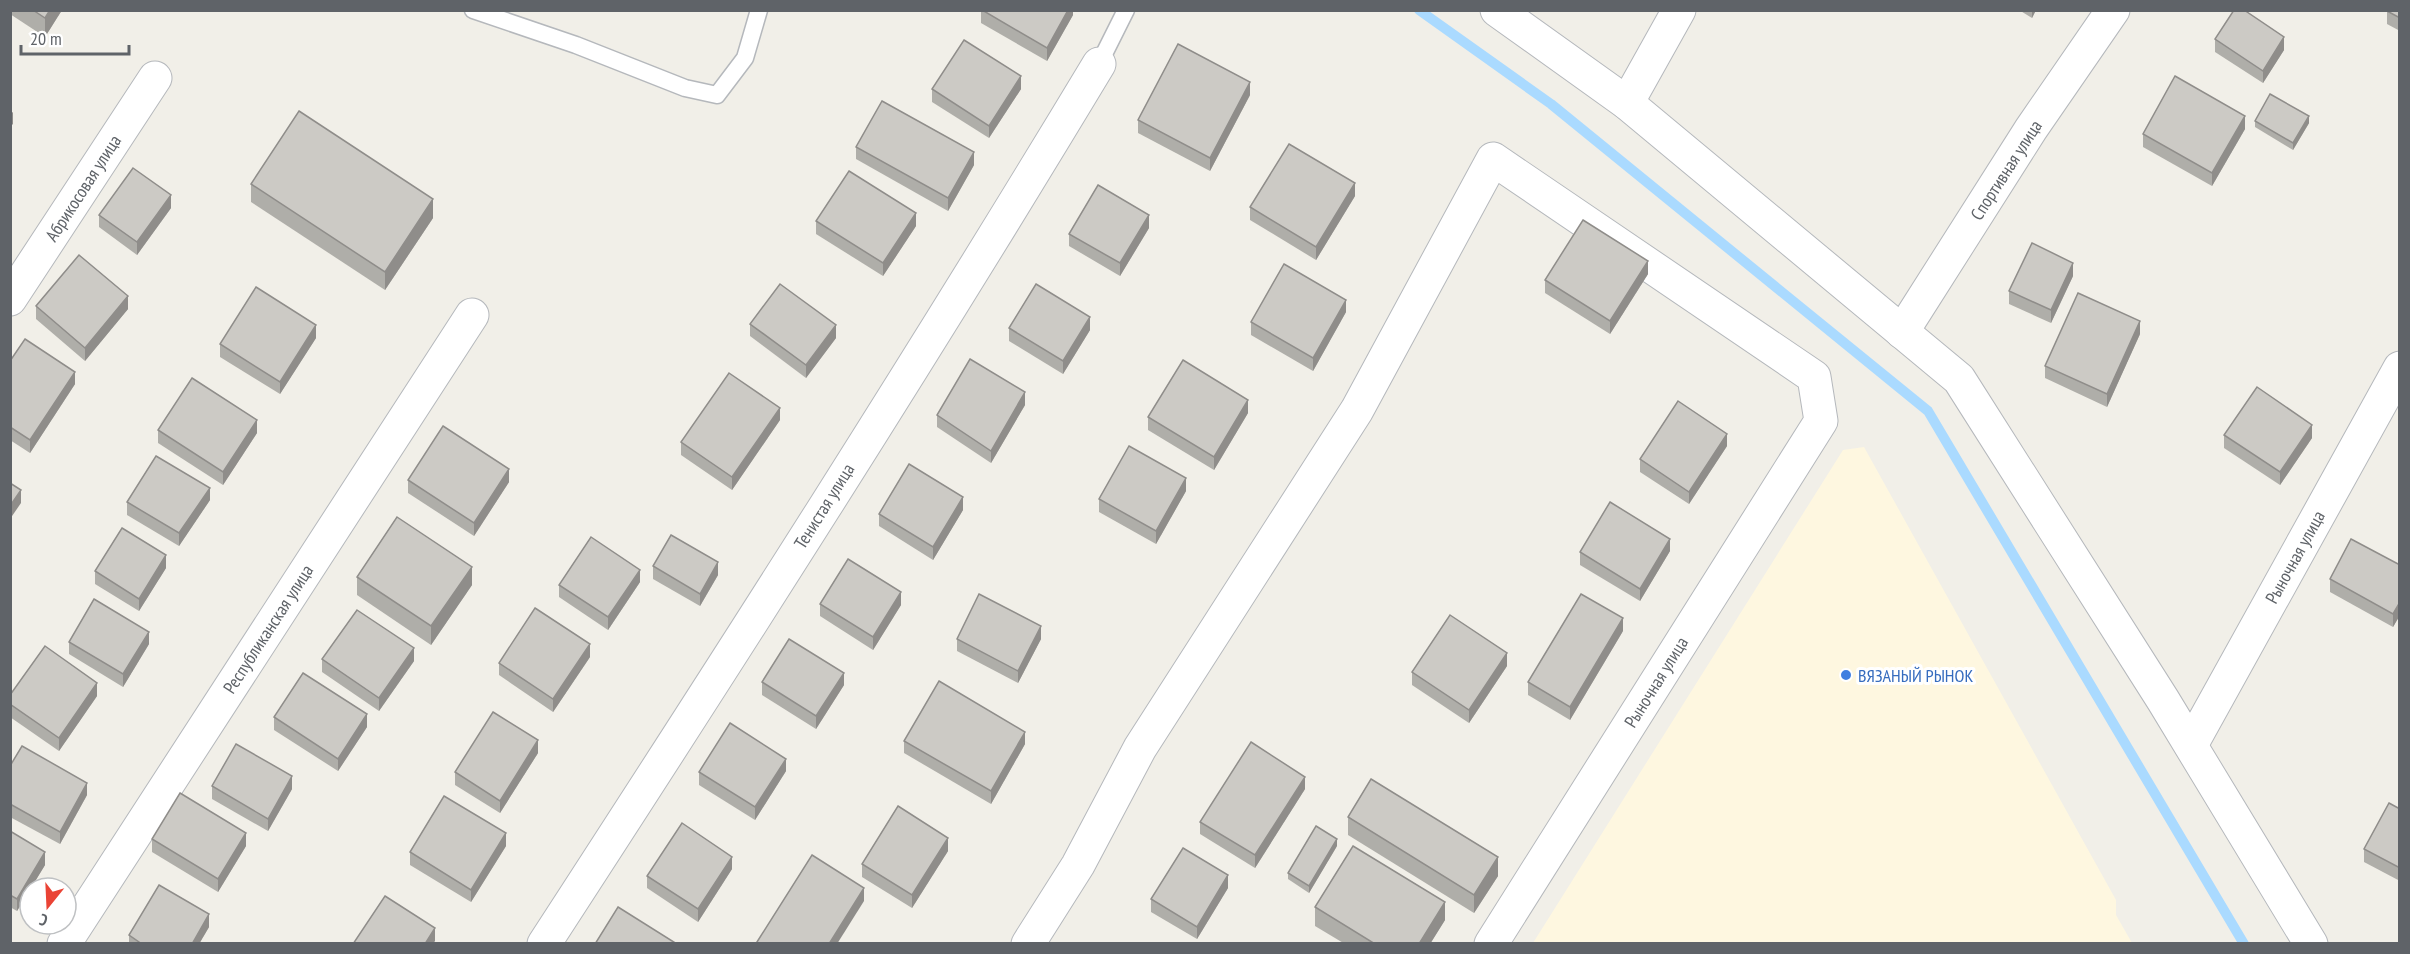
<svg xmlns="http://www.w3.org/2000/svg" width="2410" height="954" font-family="'PT Sans Narrow',sans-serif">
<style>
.commercial{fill:#fef7e0}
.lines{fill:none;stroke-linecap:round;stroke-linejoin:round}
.stream{stroke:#aadaff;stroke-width:10}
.lane-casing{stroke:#b5b8bc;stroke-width:19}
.street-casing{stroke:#b5b8bc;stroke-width:35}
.lane{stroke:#fff;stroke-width:16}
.street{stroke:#fff;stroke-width:33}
.wall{fill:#afaea9}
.shaded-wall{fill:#8f8d8a}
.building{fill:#cccac5;stroke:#8f8d8a;stroke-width:1.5}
.shop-dot{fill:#3f7fe0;stroke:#fff;stroke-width:2}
.labels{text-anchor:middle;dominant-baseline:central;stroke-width:6;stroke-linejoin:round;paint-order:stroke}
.street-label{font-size:18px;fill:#5f6368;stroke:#fff}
.shop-label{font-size:18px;fill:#366cbe;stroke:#fff;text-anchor:start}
</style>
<rect width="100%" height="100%" fill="#f1efe8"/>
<polygon class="commercial" points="1864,447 2116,900 2116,915 2132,943 1533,943 1843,450"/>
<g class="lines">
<polyline class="stream" points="1419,10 1551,104 1928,411 2244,944"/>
<defs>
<g id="lane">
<polyline points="473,10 576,45 685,88 717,95 745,58 759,10"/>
<polyline points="1099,64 1126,10"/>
</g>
<g id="street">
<polyline points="1497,10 1627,103 1959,379 2163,700 2311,944"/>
<polyline points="1627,103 1679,10"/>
<polyline points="10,299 155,78"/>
<polyline points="1902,332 2031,129 2113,10"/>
<polyline points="2191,745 2400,368"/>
<polyline points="64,944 472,315"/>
<path d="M544,944C733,653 920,361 1099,64"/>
<polyline points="1028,944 1078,865 1140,748 1357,410 1493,159 1814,377 1821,421 1491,944"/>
</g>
</defs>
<use href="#lane" class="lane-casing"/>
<use href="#street" class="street-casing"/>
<use href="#lane" class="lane"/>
<use href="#street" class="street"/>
</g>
<g class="wall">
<polygon points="10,10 62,10 45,37 10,14"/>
<polygon points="981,10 1073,10 1073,15 1047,61 981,23"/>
<polygon points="2019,10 2036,10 2032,18"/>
<polygon points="2400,10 2400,31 2387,24 2387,11"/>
<polygon points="2215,39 2284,50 2263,83 2215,52"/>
<polygon points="932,89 1021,89 989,138 932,102"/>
<polygon points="1250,95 1210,171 1138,133 1138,120"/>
<polygon points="2255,121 2309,123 2293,150 2255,127"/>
<polygon points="2245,129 2212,186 2143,147 2143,134"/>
<polygon points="856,147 974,165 948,211 856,159"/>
<polygon points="251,184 433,218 385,290 251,202"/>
<polygon points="1355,196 1316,260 1250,220 1250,207"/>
<polygon points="171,208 137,255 99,227 99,215"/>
<polygon points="816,221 916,226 883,276 816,234"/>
<polygon points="1149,228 1120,276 1069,246 1069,234"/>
<polygon points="1648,274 1610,334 1545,293 1545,280"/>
<polygon points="2073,276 2051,323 2009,304 2009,291"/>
<polygon points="36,306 128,309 85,361 36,319"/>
<polygon points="1346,312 1313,371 1251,335 1251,322"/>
<polygon points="750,324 836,338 806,378 750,336"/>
<polygon points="1009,328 1090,330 1063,374 1009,341"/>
<polygon points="2140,334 2107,407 2045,378 2045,366"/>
<polygon points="316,338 280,394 220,357 220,344"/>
<polygon points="10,361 75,384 30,453 10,440"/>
<polygon points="1025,405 991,463 937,427 937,415"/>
<polygon points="1248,413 1214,470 1148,430 1148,417"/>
<polygon points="780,420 732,490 681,455 681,442"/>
<polygon points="158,430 257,433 223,485 158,443"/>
<polygon points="2224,435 2312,438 2280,485 2224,448"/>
<polygon points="1727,446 1689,504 1640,472 1640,459"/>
<polygon points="408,480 509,482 474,536 408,493"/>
<polygon points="1186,491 1156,544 1099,512 1099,499"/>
<polygon points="210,500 179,546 127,515 127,502"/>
<polygon points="963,510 933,560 879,526 879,514"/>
<polygon points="1670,551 1640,601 1580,565 1580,552"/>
<polygon points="2400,565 2400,615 2393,627 2330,592 2330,579"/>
<polygon points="653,566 718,575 700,606 653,579"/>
<polygon points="166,568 139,611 95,584 95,571"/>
<polygon points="357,577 472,585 431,645 357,595"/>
<polygon points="640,582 608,630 559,597 559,585"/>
<polygon points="820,604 901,605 873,650 820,616"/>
<polygon points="1623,631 1570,720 1528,695 1528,682"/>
<polygon points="957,639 1041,639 1018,683 957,651"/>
<polygon points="69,642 149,644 123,687 69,654"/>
<polygon points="590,657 553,712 499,675 499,663"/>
<polygon points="322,659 414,661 379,711 322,672"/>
<polygon points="1507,666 1469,723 1412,685 1412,672"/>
<polygon points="762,682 844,685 816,729 762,695"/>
<polygon points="10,695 97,696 59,751 10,717"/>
<polygon points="274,717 367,727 338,771 274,730"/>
<polygon points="904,741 1025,744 991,804 904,753"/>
<polygon points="538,753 500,813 455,785 455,772"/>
<polygon points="10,766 87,795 60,844 10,817"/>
<polygon points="786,771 755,820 699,785 699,772"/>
<polygon points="212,786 292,789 268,831 212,799"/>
<polygon points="1305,789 1255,868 1200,834 1200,822"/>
<polygon points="2400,809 2400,881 2364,862 2364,849"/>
<polygon points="1348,817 1498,876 1474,913 1348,835"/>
<polygon points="10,831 45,865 17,911 10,907"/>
<polygon points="152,839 246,846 218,892 152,852"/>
<polygon points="506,846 471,902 410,865 410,852"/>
<polygon points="1337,846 1309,893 1288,879 1288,873"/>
<polygon points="948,851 912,908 862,877 862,864"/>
<polygon points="732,869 698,922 647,888 647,876"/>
<polygon points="1228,888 1197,939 1151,912 1151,899"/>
<polygon points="1315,907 1445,920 1430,944 1345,944 1315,926"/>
<polygon points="209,927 199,944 129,944 129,935"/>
</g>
<g class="shaded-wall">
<polygon points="50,10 62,10 45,37 45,18"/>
<polygon points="1068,10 1073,10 1073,15 1047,61 1047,48"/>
<polygon points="2032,10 2036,10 2032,18"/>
<polygon points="2284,37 2284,50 2263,83 2263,71"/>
<polygon points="1021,76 1021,89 989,138 989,126"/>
<polygon points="1250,82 1250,95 1210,171 1210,158"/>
<polygon points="13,112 13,124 10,127 10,114"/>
<polygon points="2245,116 2245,129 2212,186 2212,173"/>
<polygon points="2309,116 2309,123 2293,150 2293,143"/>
<polygon points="974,152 974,165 948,211 948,198"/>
<polygon points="1355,183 1355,196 1316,260 1316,247"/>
<polygon points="171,195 171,208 137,255 137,242"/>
<polygon points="433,199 433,218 385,290 385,272"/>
<polygon points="916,213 916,226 883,276 883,263"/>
<polygon points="1149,215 1149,228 1120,276 1120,263"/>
<polygon points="1648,261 1648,274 1610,334 1610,321"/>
<polygon points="2073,263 2073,276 2051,323 2051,310"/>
<polygon points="128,296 128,309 85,361 85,348"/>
<polygon points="1346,300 1346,312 1313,371 1313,358"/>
<polygon points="1090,317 1090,330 1063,374 1063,361"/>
<polygon points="2140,321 2140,334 2107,407 2107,394"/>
<polygon points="316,325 316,338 280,394 280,382"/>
<polygon points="836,325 836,338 806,378 806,365"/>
<polygon points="75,372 75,384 30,453 30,440"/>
<polygon points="1025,392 1025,405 991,463 991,451"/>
<polygon points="1248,400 1248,413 1214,470 1214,457"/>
<polygon points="780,408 780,420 732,490 732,477"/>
<polygon points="257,420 257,433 223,485 223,472"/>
<polygon points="2312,425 2312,438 2280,485 2280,472"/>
<polygon points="1727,434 1727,446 1689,504 1689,492"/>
<polygon points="509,469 509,482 474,536 474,523"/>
<polygon points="1186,478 1186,491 1156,544 1156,531"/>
<polygon points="210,488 210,500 179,546 179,533"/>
<polygon points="21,490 21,503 10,519 10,506"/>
<polygon points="963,497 963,510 933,560 933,547"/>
<polygon points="1670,539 1670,551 1640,601 1640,589"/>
<polygon points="166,555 166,568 139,611 139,599"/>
<polygon points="718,562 718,575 700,606 700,594"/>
<polygon points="472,567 472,585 431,645 431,626"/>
<polygon points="640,570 640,582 608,630 608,617"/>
<polygon points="901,592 901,605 873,650 873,637"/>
<polygon points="2400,602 2400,615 2393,627 2393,614"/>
<polygon points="1623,618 1623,631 1570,720 1570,707"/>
<polygon points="1041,626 1041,639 1018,683 1018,671"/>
<polygon points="149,632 149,644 123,687 123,674"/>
<polygon points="590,644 590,657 553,712 553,699"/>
<polygon points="414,648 414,661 379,711 379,698"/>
<polygon points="1507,653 1507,666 1469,723 1469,710"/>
<polygon points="844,673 844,685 816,729 816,716"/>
<polygon points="97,683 97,696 59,751 59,738"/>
<polygon points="367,714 367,727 338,771 338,759"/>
<polygon points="1025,732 1025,744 991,804 991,791"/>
<polygon points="538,740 538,753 500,813 500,801"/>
<polygon points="786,759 786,771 755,820 755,807"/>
<polygon points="292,776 292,789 268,831 268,819"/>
<polygon points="1305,777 1305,789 1255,868 1255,855"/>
<polygon points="87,783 87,795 60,844 60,832"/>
<polygon points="246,833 246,846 218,892 218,879"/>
<polygon points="506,833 506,846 471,902 471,890"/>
<polygon points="948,838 948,851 912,908 912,895"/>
<polygon points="1337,839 1337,846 1309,893 1309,886"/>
<polygon points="45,852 45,865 31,888 30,888 30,890 17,911 17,899"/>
<polygon points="732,857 732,869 698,922 698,909"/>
<polygon points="1498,857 1498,876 1474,913 1474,895"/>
<polygon points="1228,875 1228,888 1197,939 1197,927"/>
<polygon points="864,888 864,901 837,944 829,944"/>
<polygon points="1445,902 1445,920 1430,944 1419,944"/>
<polygon points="209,914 209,927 199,944 192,944"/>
<polygon points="435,928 435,941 433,944 425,944"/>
</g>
<g class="building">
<polygon points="33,10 50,10 45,18"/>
<polygon points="982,10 1068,10 1047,48"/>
<polygon points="2234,10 2244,10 2284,37 2263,71 2215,39"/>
<polygon points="2388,10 2400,10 2400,18 2387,11"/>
<polygon points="964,40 1021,76 989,126 932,89"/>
<polygon points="1178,44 1250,82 1210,158 1138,120"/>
<polygon points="2175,76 2245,116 2212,173 2143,134"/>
<polygon points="2270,94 2309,116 2293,143 2255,121"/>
<polygon points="882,101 974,152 948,198 856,147"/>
<polygon points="299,111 433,199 385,272 251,184"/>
<polygon points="1289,144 1355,183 1316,247 1250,207"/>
<polygon points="133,168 171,195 137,242 99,215"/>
<polygon points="849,171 916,213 883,263 816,221"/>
<polygon points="1098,185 1149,215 1120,263 1069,234"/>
<polygon points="1583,220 1648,261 1610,321 1545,280"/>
<polygon points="2032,243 2073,263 2051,310 2009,291"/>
<polygon points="79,255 128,296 85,348 36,306"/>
<polygon points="1284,264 1346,300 1313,358 1251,322"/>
<polygon points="780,284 836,325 806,365 750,324"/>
<polygon points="1036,284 1090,317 1063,361 1009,328"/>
<polygon points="256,287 316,325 280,382 220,344"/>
<polygon points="2078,293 2140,321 2107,394 2045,366"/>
<polygon points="25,339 75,372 30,440 10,427 10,361"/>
<polygon points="970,359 1025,392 991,451 937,415"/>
<polygon points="1183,360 1248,400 1214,457 1148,417"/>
<polygon points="729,373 780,408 732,477 681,442"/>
<polygon points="192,378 257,420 223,472 158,430"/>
<polygon points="2257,387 2312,425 2280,472 2224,435"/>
<polygon points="1678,401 1727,434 1689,492 1640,459"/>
<polygon points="443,426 509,469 474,523 408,480"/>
<polygon points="1129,446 1186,478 1156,531 1099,499"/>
<polygon points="156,456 210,488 179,533 127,502"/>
<polygon points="909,464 963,497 933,547 879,514"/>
<polygon points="10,483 21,490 10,506"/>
<polygon points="1610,502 1670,539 1640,589 1580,552"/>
<polygon points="397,517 472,567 431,626 357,577"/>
<polygon points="122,528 166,555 139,599 95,571"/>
<polygon points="671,535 718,562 700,594 653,566"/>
<polygon points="591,537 640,570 608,617 559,585"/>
<polygon points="2351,539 2400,565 2400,602 2393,614 2330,579"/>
<polygon points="848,559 901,592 873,637 820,604"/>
<polygon points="979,594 1041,626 1018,671 957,639"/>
<polygon points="1581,594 1623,618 1570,707 1528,682"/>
<polygon points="94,599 149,632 123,674 69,642"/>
<polygon points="535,608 590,644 553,699 499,663"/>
<polygon points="357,610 414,648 379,698 322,659"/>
<polygon points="1450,615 1507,653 1469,710 1412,672"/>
<polygon points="789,639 844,673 816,716 762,682"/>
<polygon points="45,646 97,683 59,738 10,704 10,695"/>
<polygon points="303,673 367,714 338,759 274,717"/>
<polygon points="939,681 1025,732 991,791 904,741"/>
<polygon points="493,712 538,740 500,801 455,772"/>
<polygon points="730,723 786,759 755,807 699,772"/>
<polygon points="1251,742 1305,777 1255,855 1200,822"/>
<polygon points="236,744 292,776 268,819 212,786"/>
<polygon points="22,746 87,783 60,832 10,804 10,766"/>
<polygon points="1371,779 1498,857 1474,895 1348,817"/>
<polygon points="180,793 246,833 218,879 152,839"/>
<polygon points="444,796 506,833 471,890 410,852"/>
<polygon points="2389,803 2400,809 2400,868 2364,849"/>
<polygon points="898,806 948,838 912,895 862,864"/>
<polygon points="682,823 732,857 698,909 647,876"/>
<polygon points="1316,826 1337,839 1309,886 1288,873"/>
<polygon points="10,831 45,852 17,899 10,895"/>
<polygon points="1353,846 1445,902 1419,944 1375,944 1315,907"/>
<polygon points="1183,848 1228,875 1197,927 1151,899"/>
<polygon points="812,855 864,888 829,944 759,944 757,942"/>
<polygon points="159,885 209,914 192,944 142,944 129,935"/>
<polygon points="385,896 435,928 425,944 353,944"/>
<polygon points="618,907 677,944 595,944"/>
</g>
<circle class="shop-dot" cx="1846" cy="675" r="6"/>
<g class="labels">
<g class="street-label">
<text transform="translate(2006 170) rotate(-57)">Спортивная улица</text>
<text transform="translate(83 188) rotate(-57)">Абрикосовая улица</text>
<text transform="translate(824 506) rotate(-58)">Тенистая улица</text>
<text transform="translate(2295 557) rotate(-61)">Рыночная улица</text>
<text transform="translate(268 629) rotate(-57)">Республиканская улица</text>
<text transform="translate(1656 682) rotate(-58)">Рыночная улица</text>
</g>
<g class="shop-label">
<text x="1858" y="675">ВЯЗАНЫЙ РЫНОК</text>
</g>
</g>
<rect width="2410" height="954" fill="none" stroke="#5f6368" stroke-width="24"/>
<g transform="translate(48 906) rotate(198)"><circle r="28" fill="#ffffff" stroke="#bfc1c3" stroke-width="1.5"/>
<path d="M0-4.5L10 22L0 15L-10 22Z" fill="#ea4335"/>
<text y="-9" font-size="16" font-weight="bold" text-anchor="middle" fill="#5f6368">С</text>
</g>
<path d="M21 45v9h108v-9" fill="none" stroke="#5f6368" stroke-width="3"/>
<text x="30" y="45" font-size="18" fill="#5f6368" stroke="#ffffff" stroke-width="4.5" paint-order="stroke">20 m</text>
</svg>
